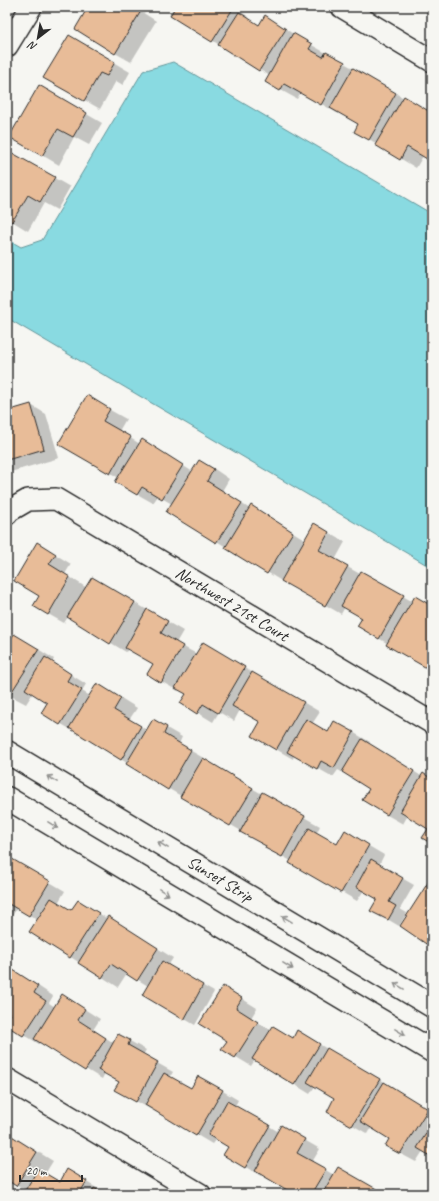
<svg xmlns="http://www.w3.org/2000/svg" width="439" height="1201" font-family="Caveat,sans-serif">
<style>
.water{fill:#89dae1;stroke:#639498}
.shadow{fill:#0003}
.building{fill:#e8bc98;stroke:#2b2b2b}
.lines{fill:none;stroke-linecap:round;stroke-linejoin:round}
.minor-casing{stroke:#2b2b2b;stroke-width:24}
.tertiary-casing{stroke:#2b2b2b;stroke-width:25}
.minor{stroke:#f6f6f2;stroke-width:21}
.tertiary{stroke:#f6f6f2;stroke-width:22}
.oneway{stroke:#90908e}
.labels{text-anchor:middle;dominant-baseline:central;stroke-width:3.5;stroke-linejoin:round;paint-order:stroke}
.street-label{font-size:17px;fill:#2b2b2b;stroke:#f6f6f2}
</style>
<rect width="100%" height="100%" fill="#f6f6f2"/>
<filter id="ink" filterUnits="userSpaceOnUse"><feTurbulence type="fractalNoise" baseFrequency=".025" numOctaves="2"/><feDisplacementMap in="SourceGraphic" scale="8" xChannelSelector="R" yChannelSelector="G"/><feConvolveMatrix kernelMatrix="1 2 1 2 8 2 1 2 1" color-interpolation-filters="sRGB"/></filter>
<g filter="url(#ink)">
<polygon class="water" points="173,62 432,214 432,568 7,318 7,239 21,247 42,240 143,71"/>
<g class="shadow">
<polygon points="90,7 134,7 156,21 131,62 115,53"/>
<polygon points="167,7 232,7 249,17 248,19 259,26 281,26 301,39 360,72 360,73 432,114 432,161 423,156 416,168 356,131 360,124 338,112 337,113 301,92 297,99 266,82 270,76 171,15 174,11"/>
<polygon points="69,36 130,72 123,85 116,81 100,109 45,77"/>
<polygon points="40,87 102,123 89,145 74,137 59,165 11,137"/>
<polygon points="7,151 70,187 57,210 44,203 28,231 7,218"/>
<polygon points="87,397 126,419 119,431 140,444 158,450 193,472 200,461 216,470 229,479 222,491 250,509 267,516 306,540 314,524 345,542 335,560 360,574 362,572 413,602 432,607 432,670 358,626 363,618 345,607 341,614 284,581 283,582 168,511 172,504 158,496 153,503 137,494 119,478 60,444"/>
<polygon points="31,405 46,414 59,458 7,473 7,412"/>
<polygon points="53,553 71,564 65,574 87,588 93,578 183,631 176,643 197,654 203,644 320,712 312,724 328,733 335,722 370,742 369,744 423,777 432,780 432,843 429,828 408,815 403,824 387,815 371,788 338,770 333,777 294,755 293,759 253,736 261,722 240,710 234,721 219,712 213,722 182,703 187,694 179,689 178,691 148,674 154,664 128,649 126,652 68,617 64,623 48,614 41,596 15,580"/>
<polygon points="30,644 54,659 52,663 86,684 82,691 90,696 113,693 137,708 129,720 147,730 153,720 182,737 179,744 207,760 206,761 262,794 320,826 316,834 337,846 345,832 384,855 379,865 414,885 400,909 407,913 399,926 372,910 378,899 364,890 357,901 290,862 291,861 266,847 267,846 169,789 77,732 77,733 42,713 48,702 33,693 26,704 7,694 7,647"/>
<polygon points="7,857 65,891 58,903 72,911 79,901 108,919 124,927 173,958 168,966 214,992 195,1025 143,995 148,986 127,973 118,987 31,932 38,920 17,908 9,921 7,920"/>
<polygon points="7,972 26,978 53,996 49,1003 55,1007 78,1005 100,1019 93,1030 114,1043 119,1035 146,1050 143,1055 173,1072 170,1077 191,1090 199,1077 238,1100 235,1106 279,1132 282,1127 320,1149 312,1162 334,1175 338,1168 384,1194 296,1194 262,1174 261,1176 225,1155 230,1146 216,1139 212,1144 153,1109 152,1110 116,1090 120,1081 105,1073 102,1079 41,1042 39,1044 7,1024 13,1014 7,1010"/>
<polygon points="223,987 257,1008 251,1018 271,1030 293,1039 298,1032 395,1088 394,1089 432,1112 432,1156 423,1151 416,1162 386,1146 390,1138 372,1127 368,1134 328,1111 336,1098 315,1086 310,1094 255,1060 251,1066 223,1049 228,1040"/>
<polygon points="7,1133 53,1161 45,1174 60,1183 67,1171 102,1191 100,1193 102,1194 24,1194 26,1190 7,1179"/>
</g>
<g class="building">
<polygon points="88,7 134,7 141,11 115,54 75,29"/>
<polygon points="175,7 234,7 212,42 170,16"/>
<polygon points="239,12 259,25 265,15 286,29 259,71 218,45"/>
<polygon points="293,33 312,44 309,49 323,57 326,52 345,62 321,105 284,84 280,91 265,82"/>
<polygon points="69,35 115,62 107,76 100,73 84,101 43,78"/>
<polygon points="353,68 396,93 369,140 354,132 358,124 330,108"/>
<polygon points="39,85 87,113 73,137 58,129 42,156 9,137"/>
<polygon points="404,96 432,113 432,162 407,147 400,160 375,145"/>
<polygon points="7,150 55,177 40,202 28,195 12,222 7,219"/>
<polygon points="87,395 110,409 103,421 131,437 110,474 58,444"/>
<polygon points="31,404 44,449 7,460 7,411"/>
<polygon points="142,439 183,465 162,499 142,487 137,495 115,482"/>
<polygon points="199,460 214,469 207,481 242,503 216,543 166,512"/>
<polygon points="251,505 293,532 267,574 225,548"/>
<polygon points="314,523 329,532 319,550 348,566 325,606 281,581"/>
<polygon points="37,542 56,554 49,564 70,577 48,615 33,606 39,596 14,581"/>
<polygon points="361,571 404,595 379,639 357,626 362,618 341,606"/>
<polygon points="92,577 135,602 110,644 67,617"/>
<polygon points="415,596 432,606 432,671 386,645"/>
<polygon points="147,609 168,621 161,633 183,646 161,683 147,674 153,664 125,648"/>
<polygon points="14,634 39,649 9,696 7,695 7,645"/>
<polygon points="203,642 245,667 218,713 203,704 197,714 180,703 186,694 175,688"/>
<polygon points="45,657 71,674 67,681 82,690 60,725 41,713 47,703 25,689"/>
<polygon points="252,672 304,702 276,750 252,736 260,722 232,706"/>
<polygon points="97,683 121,698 114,710 141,726 121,760 69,728"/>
<polygon points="153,719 167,727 164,734 191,750 168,790 126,764"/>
<polygon points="306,719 328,732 334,721 354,732 334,768 321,761 317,769 287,752"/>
<polygon points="362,739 414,771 387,815 362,800 369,789 342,772"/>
<polygon points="203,758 253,788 230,826 180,797"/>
<polygon points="423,773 432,779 432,844 422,838 428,829 400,812"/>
<polygon points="262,792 305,816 282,857 265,848 266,846 240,832"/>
<polygon points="309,828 337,844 345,830 369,845 341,893 289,863"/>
<polygon points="7,856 50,881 29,916 7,903"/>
<polygon points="371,859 403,878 389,902 396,906 388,920 370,911 377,899 356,887"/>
<polygon points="429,881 432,883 432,948 400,926"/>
<polygon points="51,898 71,910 78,900 99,913 70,958 29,932"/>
<polygon points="108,916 158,948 137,981 111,964 102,978 78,963"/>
<polygon points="162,961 203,985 184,1020 142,995"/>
<polygon points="10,968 38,986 34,993 46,1001 23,1036 7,1026 7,1020 11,1014 7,1011 7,972"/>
<polygon points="223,986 242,998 236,1008 258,1022 235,1058 221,1049 227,1041 199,1024"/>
<polygon points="62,994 85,1009 78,1020 106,1038 85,1071 34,1039"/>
<polygon points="273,1026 293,1038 297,1030 320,1044 294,1085 252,1059"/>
<polygon points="118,1034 130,1040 128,1045 158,1062 136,1102 114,1090 119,1082 98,1070"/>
<polygon points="327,1048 380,1079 352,1126 327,1112 334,1098 307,1082"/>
<polygon points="164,1073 191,1088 198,1076 223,1090 196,1136 145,1105"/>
<polygon points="384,1082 428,1109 400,1154 385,1146 389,1139 360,1121"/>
<polygon points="227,1101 270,1125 245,1168 223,1155 228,1147 208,1135"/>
<polygon points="432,1124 432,1157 417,1148"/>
<polygon points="281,1125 305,1139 297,1153 326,1169 311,1194 294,1194 255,1171"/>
<polygon points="7,1133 37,1152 16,1186 7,1180"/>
<polygon points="338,1167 380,1191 379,1194 322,1194"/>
<polygon points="38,1169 60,1182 67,1169 87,1181 79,1194 23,1194"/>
<polygon points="94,1188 104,1194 91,1194"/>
</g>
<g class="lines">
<defs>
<g id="minor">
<polyline points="342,7 432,61"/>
<polyline points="7,46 31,7"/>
<polyline points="7,514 9,511 28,500 56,499 432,723"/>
<polyline points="7,1079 200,1194"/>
</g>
<g id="tertiary">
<polyline points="7,752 432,1006"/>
<polyline points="7,798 432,1051"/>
</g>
</defs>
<use href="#minor" class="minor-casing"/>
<use href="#tertiary" class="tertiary-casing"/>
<use href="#minor" class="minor"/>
<use href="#tertiary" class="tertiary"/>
</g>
<defs><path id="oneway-shaft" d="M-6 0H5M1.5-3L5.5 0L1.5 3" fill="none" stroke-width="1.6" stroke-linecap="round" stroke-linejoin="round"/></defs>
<g class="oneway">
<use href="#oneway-shaft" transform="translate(52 779) rotate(-149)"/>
<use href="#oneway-shaft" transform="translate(53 825) rotate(31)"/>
<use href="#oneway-shaft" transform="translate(163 845) rotate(-149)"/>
<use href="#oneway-shaft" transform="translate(164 892) rotate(31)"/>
<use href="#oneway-shaft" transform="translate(287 919) rotate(-149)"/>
<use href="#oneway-shaft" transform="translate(288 966) rotate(31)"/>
<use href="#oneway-shaft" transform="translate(399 986) rotate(-149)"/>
<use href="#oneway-shaft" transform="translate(400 1032) rotate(31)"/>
</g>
</g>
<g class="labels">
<g class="street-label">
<text transform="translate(232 604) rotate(31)">Northwest 21st Court</text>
<text transform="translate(220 879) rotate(31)">Sunset Strip</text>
</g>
</g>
<rect width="439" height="1201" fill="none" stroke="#f6f6f2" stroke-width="24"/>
<rect x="12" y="12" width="415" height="1177" fill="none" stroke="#2b2b2b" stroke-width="1.5" filter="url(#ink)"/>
<g transform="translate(38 38) rotate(211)" stroke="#f6f6f2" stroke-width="3" paint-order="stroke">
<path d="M0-3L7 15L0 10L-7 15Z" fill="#2b2b2b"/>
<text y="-6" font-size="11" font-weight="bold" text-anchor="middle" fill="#2b2b2b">N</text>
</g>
<path d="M20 1175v6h62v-6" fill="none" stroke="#2b2b2b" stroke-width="2"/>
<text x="26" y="1175" font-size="12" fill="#2b2b2b" stroke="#f6f6f2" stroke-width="3" paint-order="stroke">20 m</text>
</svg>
